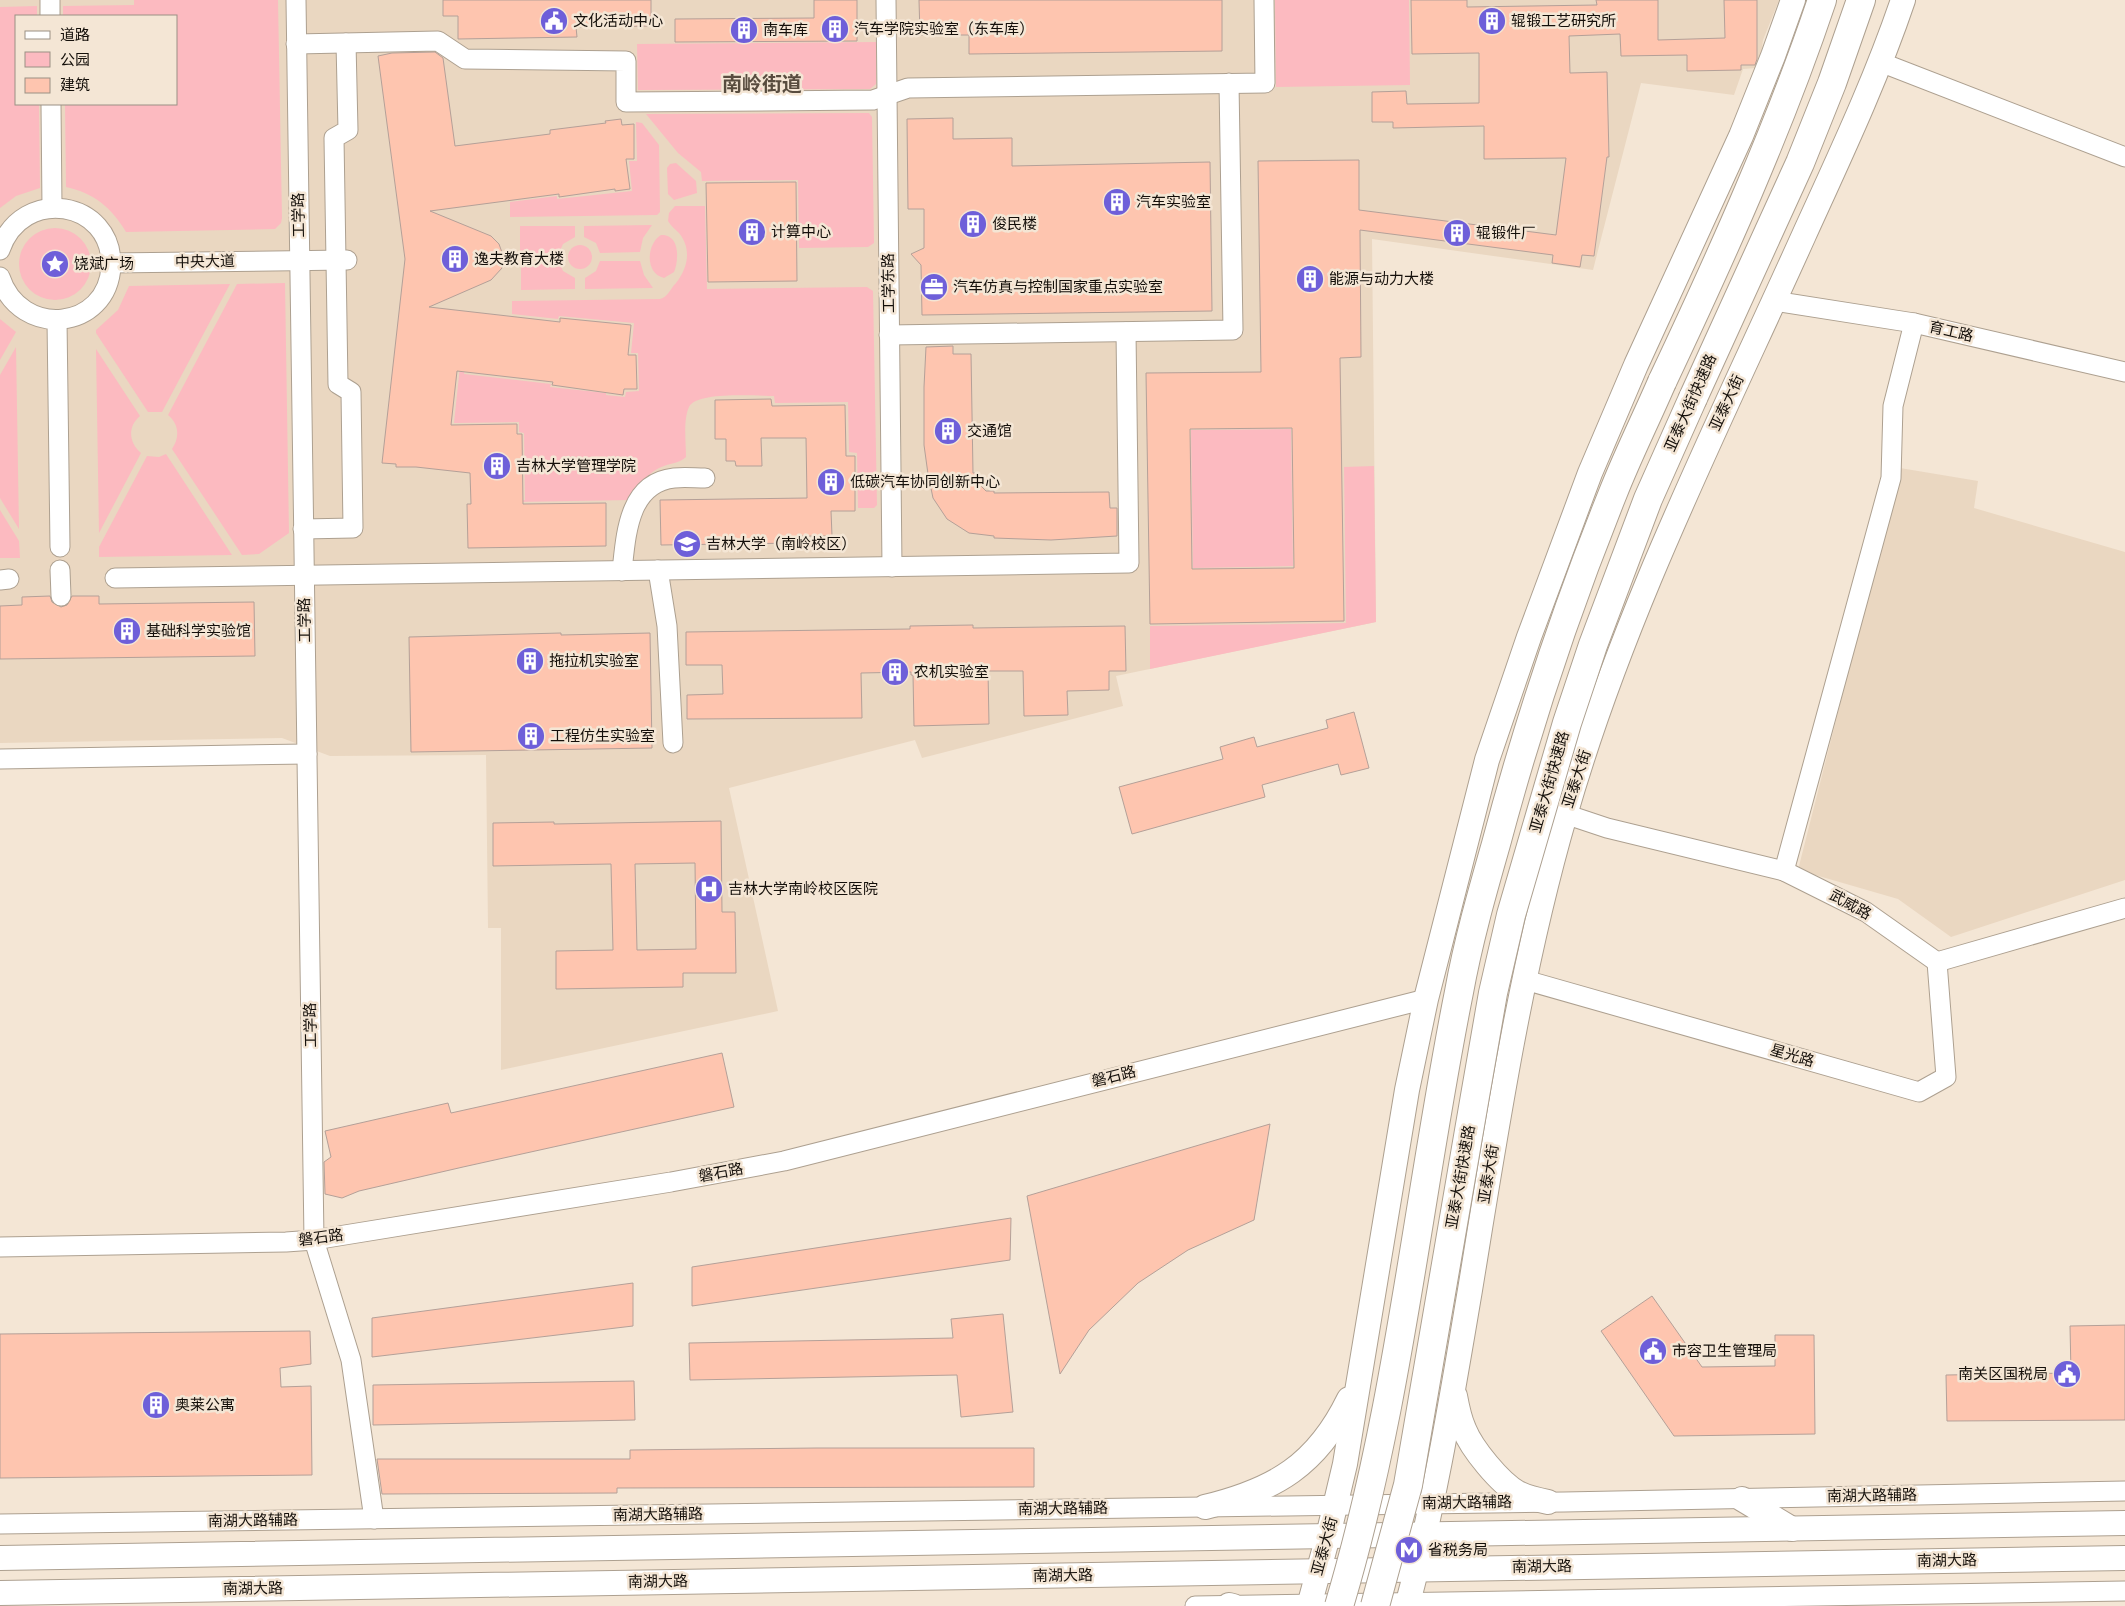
<svg xmlns="http://www.w3.org/2000/svg" width="2125" height="1606" font-family="'Source Sans 3','Noto Sans SC',sans-serif">
<style>
.built{fill:#ead7c1;fill-rule:evenodd}
.green{fill:#fcbac0}
.building{fill:#fec5af;stroke:#b4a098;fill-rule:evenodd}
.lines{fill:none;stroke-linecap:round;stroke-linejoin:round}
.minor-casing{stroke:#ada090;stroke-width:21}
.major-casing{stroke:#ada090;stroke-width:26}
.highway-casing{stroke:#ada090;stroke-width:30}
.minor{stroke:#fff;stroke-width:19}
.major{stroke:#fff;stroke-width:24}
.highway{stroke:#fff;stroke-width:28}
.highway-bridge-casing{stroke:#ada090;stroke-width:30;stroke-linecap:butt}
.highway-bridge{stroke:#fff;stroke-width:28}
.labels{text-anchor:middle;dominant-baseline:central;stroke-width:5;stroke-linejoin:round;paint-order:stroke}
.poi-label{font-size:15px;fill:#140f0a;stroke:#f4e6d5;text-anchor:start}
.street-label{font-size:15px;fill:#140f0a;stroke:#f4e6d5}
.district-label{font-size:20px;font-weight:bold;fill:#584c3f;stroke:#f4e6d5}
</style>
<rect width="100%" height="100%" fill="#f4e6d5"/>
<g class="built">
<path d="M0,0H1779L1763,40L1760,63L1756,68L1743,69L1734,95L1641,83L1593,270L1372,239L1376,622L1116,676L1123,706L922,758L915,740L729,788L778,1011L501,1070V928H488L486,755L330,756L282,738L0,743ZM16,16H176V104H16Z"/>
<polygon points="1900,468 1978,481 1974,508 2125,552 2125,880 1951,937 1898,899 1798,870"/>
</g>
<g class="green">
<path d="M134,0H278L282,218L281,223L275,229L126,232C112,208 94,193 66,187L65,104H176V16H63V6L134,5Z"/>
<polygon points="1275,0 1409,0 1410,85 1276,87"/>
<polygon points="37,6 37,16 16,16 16,104 39,104 40,188 16,196 0,208 0,7"/>
<polygon points="876,42 876,84 870,89 638,90 637,44"/>
<polygon points="869,113 872,117 874,243 868,247 799,248 798,180 702,181 701,172 678,153 646,114"/>
<polygon points="636,122 642,123 659,145 660,212 657,215 510,217 510,202 557,196 557,199 632,191 629,161 637,161"/>
<polygon points="676,163 696,181 697,193 674,200 668,194 667,168 670,164"/>
<path d="M675,206H705L707,289L867,287L873,291L877,505L874,508H858L857,453L849,452L848,402L775,403L774,396C758,396 696,391 689,407C683,420 686,442 686,457C680,463 671,463 664,466C647,472 640,485 632,500L513,502L525,500L524,433L519,432V422L454,423L460,366H465L464,374L551,384L550,387L606,393V395L625,397L626,392L639,391L638,353H631L634,323L559,316L558,319L512,314V301L660,299C668,297 670,289 676,283C688,268 692,249 679,233C675,229 671,226 668,221L669,213Z"/>
<polygon points="652,225 643,238 640,252 600,253 596,243 584,237 584,226"/>
<polygon points="520,226 575,226 575,237 563,244 559,253 520,254"/>
<circle cx="55" cy="264" r="36"/>
<path d="M661,235C680,234 679,260 674,272L664,278C645,274 646,244 661,235Z"/>
<circle cx="580" cy="257" r="12"/>
<polygon points="600,261 640,261 644,275 653,288 585,289 585,278 596,271"/>
<polygon points="521,262 559,262 563,271 575,278 575,289 521,290"/>
<path d="M285,283L289,533L259,554L242,555L172,449C180,437 179,424 168,415L237,284Z"/>
<polygon points="230,284 162,412 148,412 96,333 96,330 118,310 129,286"/>
<polygon points="0,319 16,332 0,360"/>
<polygon points="16,347 19,529 0,498 0,375"/>
<path d="M96,349L140,416C128,426 128,442 141,453L99,533Z"/>
<polygon points="1291,429 1293,566 1193,568 1191,430"/>
<polygon points="166,454 232,555 99,557 99,547 147,456 159,457"/>
<polygon points="1374,466 1376,622 1150,669 1150,626 1346,623 1344,467"/>
<polygon points="0,510 19,541 20,558 0,558"/>
</g>
<g class="building">
<polygon points="443,0 651,0 651,26 576,27 577,37 458,39 458,16 443,16"/>
<polygon points="814,0 857,0 857,41 675,42 675,19 814,18"/>
<polygon points="919,0 1222,0 1222,51 969,54 969,35 920,35"/>
<path d="M1411,0H1467V7L1597,5L1596,0H1658V40L1725,38L1724,0H1757V59L1755,65H1741V70L1687,71V55L1621,56L1620,34L1569,36L1570,73L1607,72L1609,157H1607L1594,256L1582,255L1580,267L1552,263L1553,255L1360,230L1361,357L1340,358L1344,621L1150,624L1146,373L1261,372L1258,161L1359,160V210L1556,235L1566,158L1484,159V126L1393,128V122H1372V92L1406,91L1407,104L1479,103V53L1412,54ZM1292,428L1294,568L1192,569L1190,429Z"/>
<polygon points="435,52 443,58 455,146 550,134 550,130 606,123 605,121 621,119 622,125 634,124 634,159 626,159 630,189 615,191 615,189 559,197 559,194 430,211 491,236 499,244 504,258 502,268 491,280 429,307 560,322 560,318 631,325 628,355 636,355 637,389 624,389 623,395 552,385 553,382 457,371 451,425 517,424 517,434 522,434 523,504 606,503 606,546 468,548 467,504 471,504 470,473 416,467 396,467 396,464 382,463 405,259 378,56 392,53"/>
<polygon points="953,118 953,139 1012,138 1012,166 1210,162 1212,311 922,315 921,265 911,254 924,248 924,209 908,209 907,119"/>
<polygon points="796,182 797,281 708,282 706,183"/>
<polygon points="953,346 953,354 971,354 973,473 976,473 976,481 986,491 994,491 994,493 1109,492 1110,508 1117,508 1117,536 1051,540 994,538 994,536 969,533 947,519 933,498 928,474 924,445 924,387 926,347"/>
<polygon points="771,399 772,406 845,405 846,456 855,456 855,511 831,511 832,536 798,536 798,543 661,545 660,500 807,498 806,438 761,438 762,466 736,466 735,461 726,461 726,439 715,439 715,400"/>
<polygon points="50,596 52,602 61,607 67,605 72,596 99,596 99,604 254,602 255,656 0,659 0,606 22,605 22,597"/>
<polygon points="973,625 973,628 1125,626 1126,671 1109,671 1109,690 1067,691 1068,715 1024,716 1023,671 988,671 989,724 914,726 913,675 911,675 911,672 861,673 862,718 687,719 687,695 723,694 722,665 686,665 686,632 910,629 910,626"/>
<polygon points="561,633 561,635 650,633 652,748 411,752 409,637"/>
<polygon points="1354,712 1369,768 1341,775 1338,764 1262,785 1265,797 1132,834 1119,787 1223,759 1220,747 1254,737 1257,747 1328,728 1326,720"/>
<path d="M721,821L722,912H735L736,973H683V987L556,989V951L613,950L611,864L493,866V823L554,822V824ZM695,863L696,949L637,950L635,864Z"/>
<polygon points="722,1053 734,1107 463,1167 359,1191 342,1198 325,1194 324,1162 331,1157 325,1131 448,1103 451,1113"/>
<polygon points="1270,1124 1254,1220 1188,1250 1138,1283 1089,1330 1060,1374 1027,1196"/>
<polygon points="1011,1218 1010,1260 692,1306 692,1267"/>
<polygon points="633,1283 633,1326 372,1357 372,1318"/>
<polygon points="1652,1296 1702,1367 1775,1366 1775,1335 1814,1335 1815,1434 1674,1436 1601,1331"/>
<polygon points="1003,1314 1013,1412 961,1417 957,1375 690,1380 689,1343 953,1338 951,1319"/>
<polygon points="2125,1325 2125,1420 1947,1421 1946,1375 2071,1373 2070,1326"/>
<polygon points="310,1331 311,1364 280,1368 281,1387 311,1386 312,1475 0,1478 0,1334"/>
<polygon points="634,1381 635,1420 373,1425 373,1385"/>
<polygon points="817,1448 1034,1448 1034,1487 617,1488 617,1493 382,1494 377,1459 630,1459 630,1450"/>
</g>
<g class="lines">
<defs>
<g id="minor">
<polyline points="50,0 50,16"/>
<polyline points="296,0 314,1240 351,1360 374,1519"/>
<polyline points="886,0 892,567"/>
<polyline points="296,44 438,41 465,59 626,61 626,102 873,100 908,88 1265,83 1264,0"/>
<polyline points="1880,62 2125,157"/>
<polyline points="51,104 52,208"/>
<path d="M0,250C22,185 113,200 111,266C108,331 20,339 0,277"/>
<polyline points="111,263 347,260"/>
<polyline points="1774,301 1914,323 2125,372"/>
<polyline points="57,320 60,547"/>
<polyline points="889,335 1233,330 1229,83"/>
<polyline points="303,529 353,528 351,392 338,384 334,138 348,130 346,43"/>
<polyline points="60,570 61,596"/>
<polyline points="658,570 667,626 673,743"/>
<path d="M622,571C626,535 628,483 674,478C684,477 695,478 705,478"/>
<polyline points="115,578 1129,563 1126,332"/>
<polyline points="0,580 9,579"/>
<polyline points="0,759 307,754"/>
<polyline points="1565,814 1607,828 1784,871 1866,912 1937,962 2125,908"/>
<polyline points="1784,871 1891,478 1893,406 1914,323"/>
<polyline points="1525,980 1919,1092 1946,1077 1937,962"/>
<polyline points="0,1247 286,1242 314,1240 671,1182 784,1161 1426,999"/>
<polyline points="0,1524 1564,1502 2125,1491"/>
<polyline points="1195,1606 2125,1591"/>
</g>
<g id="major">
<path d="M1455,1396C1457,1407 1459,1418 1464,1429C1472,1449 1500,1483 1518,1493C1528,1498 1538,1500 1548,1502"/>
<polyline points="1742,1499 1792,1529"/>
<path d="M1205,1507C1275,1490 1317,1465 1349,1399"/>
<polyline points="0,1558 2125,1523"/>
<polyline points="0,1593 2125,1558"/>
<polyline points="1229,1605 1233,1606"/>
<polyline points="1309,1606 1328,1536 1345,1464 1407,1090 1426,999 1487,760 1529,637 1590,473 1636,365 1741,136 1773,56 1793,0"/>
<path d="M1407,1606C1435,1502 1452,1396 1470,1290C1496,1131 1520,970 1565,815C1623,613 1718,426 1804,235C1839,158 1876,80 1903,0"/>
</g>
<g id="highway">
<path d="M1662,382C1721,257 1778,131 1822,0"/>
<polyline points="1693,398 1800,163 1832,83 1861,0"/>
</g>
</defs>
<use href="#minor" class="minor-casing"/>
<use href="#major" class="major-casing"/>
<use href="#highway" class="highway-casing"/>
<use href="#minor" class="minor"/>
<use href="#major" class="major"/>
<use href="#highway" class="highway"/>
<defs>
<g id="highway-bridge">
<path d="M1339,1606C1399,1406 1418,1196 1459,992C1468,942 1482,893 1496,844C1528,724 1567,607 1613,493C1628,455 1646,419 1662,382"/>
<polyline points="1375,1606 1408,1485 1475,1096 1493,993 1511,915 1567,723 1593,645 1648,499 1693,398"/>
</g>
</defs>
<use href="#highway-bridge" class="highway-bridge-casing"/>
<use href="#highway-bridge" class="highway-bridge"/>
</g>
<defs>
<symbol id="civic-disc" viewBox="-11 -11 22 22"><circle r="9.5" fill="#6e5fd9" stroke="#f4e6d5"/><path d="M-.6-6.5H3V-4.5H.6V-3L4-1V1h2V6H-6V1h2V-1L-.6-3ZM-1.2 2.5V6h2.4V2.5Z" fill="#fff"/></symbol>
<symbol id="building-disc" viewBox="-11 -11 22 22"><circle r="9.5" fill="#6e5fd9" stroke="#f4e6d5"/><path d="M-4-6H4V6H1V3H-1V6H-4ZM-2.5-4.3h1.7v1.8h-1.7ZM.8-4.3h1.7v1.8H.8ZM-2.5-1h1.7V.8h-1.7ZM.8-1h1.7V.8H.8Z" fill="#fff"/></symbol>
<symbol id="sight-disc" viewBox="-11 -11 22 22"><circle r="9.5" fill="#6e5fd9" stroke="#f4e6d5"/><path d="M0-6L1.8-2.2L6-1.7L2.9 1.2L3.7 5.4L0 3.3L-3.7 5.4L-2.9 1.2L-6-1.7L-1.8-2.2Z" fill="#fff"/></symbol>
<symbol id="office-disc" viewBox="-11 -11 22 22"><circle r="9.5" fill="#6e5fd9" stroke="#f4e6d5"/><path d="M-6-3h4V-5.5h4V-3h4V5H-6ZM-1-4.5V-3h2v-1.5ZM-6 0V1H6V0Z" fill="#fff"/></symbol>
<symbol id="university-disc" viewBox="-11 -11 22 22"><circle r="9.5" fill="#6e5fd9" stroke="#f4e6d5"/><path d="M0-5L7-2L0 1L-7-2ZM-4 1L0 2.5L4 1V4Q0 6-4 4Z" fill="#fff"/></symbol>
<symbol id="hospital-disc" viewBox="-11 -11 22 22"><circle r="9.5" fill="#6e5fd9" stroke="#f4e6d5"/><path d="M-5-5h3v3.5h4V-5h3V5h-3V1.5h-4V5h-3Z" fill="#fff"/></symbol>
<symbol id="metro-disc" viewBox="-11 -11 22 22"><circle r="9.5" fill="#6e5fd9" stroke="#f4e6d5"/><path d="M-5.5 5V-5H-3L0 0L3-5H5.5V5H3V-.5L0 4L-3-.5V5Z" fill="#fff"/></symbol>
</defs>
<g fill-rule="evenodd">
<use href="#civic-disc" x="538" y="5" width="32" height="32"/>
<use href="#building-disc" x="1476" y="5" width="32" height="32"/>
<use href="#building-disc" x="819" y="13" width="32" height="32"/>
<use href="#building-disc" x="728" y="14" width="32" height="32"/>
<use href="#building-disc" x="1101" y="186" width="32" height="32"/>
<use href="#building-disc" x="957" y="208" width="32" height="32"/>
<use href="#building-disc" x="736" y="216" width="32" height="32"/>
<use href="#building-disc" x="1441" y="217" width="32" height="32"/>
<use href="#building-disc" x="439" y="243" width="32" height="32"/>
<use href="#sight-disc" x="39" y="248" width="32" height="32"/>
<use href="#building-disc" x="1294" y="263" width="32" height="32"/>
<use href="#office-disc" x="918" y="271" width="32" height="32"/>
<use href="#building-disc" x="932" y="415" width="32" height="32"/>
<use href="#building-disc" x="481" y="450" width="32" height="32"/>
<use href="#building-disc" x="815" y="466" width="32" height="32"/>
<use href="#university-disc" x="671" y="528" width="32" height="32"/>
<use href="#building-disc" x="111" y="615" width="32" height="32"/>
<use href="#building-disc" x="514" y="645" width="32" height="32"/>
<use href="#building-disc" x="879" y="656" width="32" height="32"/>
<use href="#building-disc" x="515" y="720" width="32" height="32"/>
<use href="#hospital-disc" x="693" y="873" width="32" height="32"/>
<use href="#civic-disc" x="1637" y="1335" width="32" height="32"/>
<use href="#civic-disc" x="2051" y="1358" width="32" height="32"/>
<use href="#building-disc" x="140" y="1389" width="32" height="32"/>
<use href="#metro-disc" x="1393" y="1534" width="32" height="32"/>
</g>
<g class="labels">
<g class="poi-label">
<text x="573" y="21">文化活动中心</text>
<text x="1511" y="21">辊锻工艺研究所</text>
<text x="854" y="29">汽车学院实验室（东车库）</text>
<text x="763" y="30">南车库</text>
<text x="1136" y="202">汽车实验室</text>
<text x="992" y="224">俊民楼</text>
<text x="771" y="232">计算中心</text>
<text x="1476" y="233">辊锻件厂</text>
<text x="474" y="259">逸夫教育大楼</text>
<text x="74" y="264">饶斌广场</text>
<text x="1329" y="279">能源与动力大楼</text>
<text x="953" y="287">汽车仿真与控制国家重点实验室</text>
<text x="967" y="431">交通馆</text>
<text x="516" y="466">吉林大学管理学院</text>
<text x="850" y="482">低碳汽车协同创新中心</text>
<text x="706" y="544">吉林大学（南岭校区）</text>
<text x="146" y="631">基础科学实验馆</text>
<text x="549" y="661">拖拉机实验室</text>
<text x="914" y="672">农机实验室</text>
<text x="550" y="736">工程仿生实验室</text>
<text x="728" y="889">吉林大学南岭校区医院</text>
<text x="1672" y="1351">市容卫生管理局</text>
<text x="2048" y="1374" text-anchor="end">南关区国税局</text>
<text x="175" y="1405">奥莱公寓</text>
<text x="1428" y="1550">省税务局</text>
</g>
<g class="street-label">
<text transform="translate(299 215) rotate(-91)">工学路</text>
<text transform="translate(205 262) rotate(-1)">中央大道</text>
<text transform="translate(889 283) rotate(-91)">工学东路</text>
<text transform="translate(1951 332) rotate(13)">育工路</text>
<text transform="translate(1691 403) rotate(-66)">亚泰大街快速路</text>
<text transform="translate(1727 403) rotate(-65)">亚泰大街</text>
<text transform="translate(305 620) rotate(-91)">工学路</text>
<text transform="translate(1577 779) rotate(-72)">亚泰大街</text>
<text transform="translate(1550 782) rotate(-74)">亚泰大街快速路</text>
<text transform="translate(1850 905) rotate(29)">武威路</text>
<text transform="translate(311 1025) rotate(-91)">工学路</text>
<text transform="translate(1792 1056) rotate(16)">星光路</text>
<text transform="translate(1114 1077) rotate(-14)">磐石路</text>
<text transform="translate(721 1173) rotate(-11)">磐石路</text>
<text transform="translate(1489 1174) rotate(-81)">亚泰大街</text>
<text transform="translate(1461 1177) rotate(-80)">亚泰大街快速路</text>
<text transform="translate(321 1238) rotate(-8)">磐石路</text>
<text transform="translate(1872 1496) rotate(-1)">南湖大路辅路</text>
<text transform="translate(1467 1503) rotate(-1)">南湖大路辅路</text>
<text transform="translate(1063 1509) rotate(-1)">南湖大路辅路</text>
<text transform="translate(658 1515) rotate(-1)">南湖大路辅路</text>
<text transform="translate(253 1521) rotate(-1)">南湖大路辅路</text>
<text transform="translate(1325 1546) rotate(-75)">亚泰大街</text>
<text transform="translate(1947 1561) rotate(-1)">南湖大路</text>
<text transform="translate(1542 1567) rotate(-1)">南湖大路</text>
<text transform="translate(1063 1576) rotate(-1)">南湖大路</text>
<text transform="translate(658 1582) rotate(-1)">南湖大路</text>
<text transform="translate(253 1589) rotate(-1)">南湖大路</text>
</g>
<g class="district-label">
<text x="762" y="85">南岭街道</text>
</g>
</g>
<rect x="15" y="15" width="162" height="90" fill="#f4e6d5" stroke="#9a9084"/>
<rect x="25" y="31" width="25" height="8" fill="#ffffff" stroke="#9a9084"/>
<text x="60" y="40" font-size="15" fill="#140f0a">道路</text>
<rect x="25" y="52" width="25" height="15" fill="#fcbac0" stroke="#9a9084"/>
<text x="60" y="65" font-size="15" fill="#140f0a">公园</text>
<rect x="25" y="78" width="25" height="15" fill="#fec5af" stroke="#9a9084"/>
<text x="60" y="90" font-size="15" fill="#140f0a">建筑</text>
</svg>
